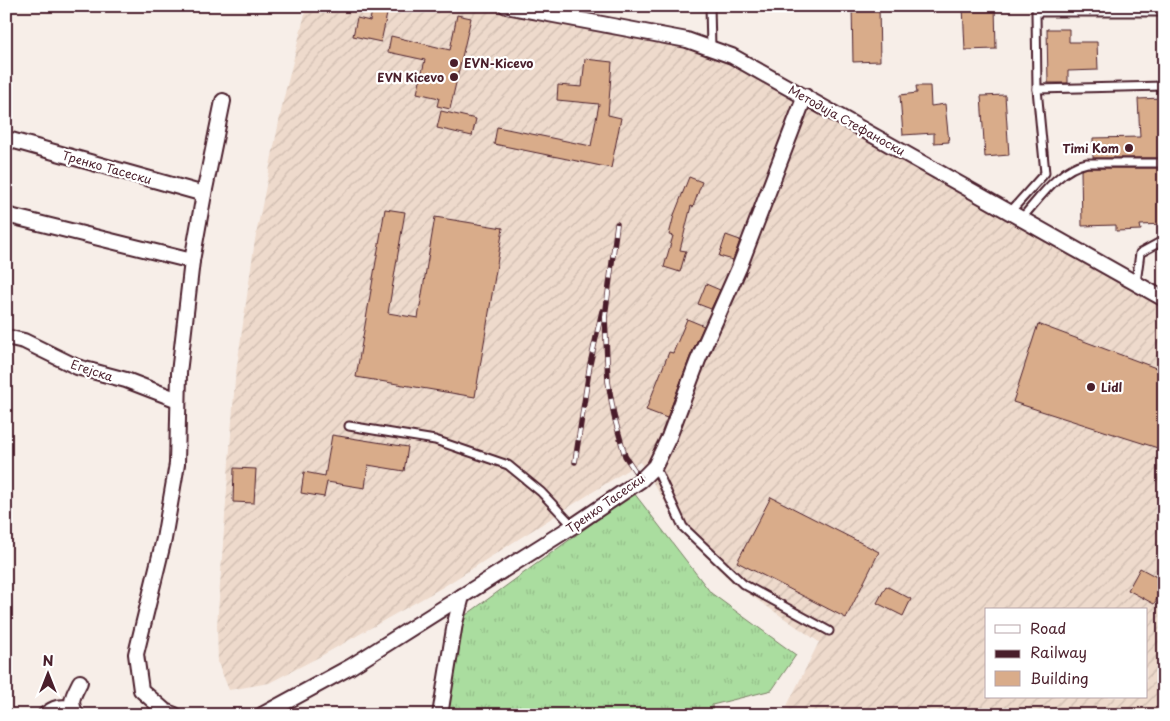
<svg xmlns="http://www.w3.org/2000/svg" width="1170" height="721" font-family="'Playpen Sans',sans-serif">
<style>
.industrial{fill:url(#industrial-furrows);fill-rule:evenodd}
.grass{fill:url(#grass-tufts);stroke:#7a7e65}
.building{fill:#d9ac8a;stroke:#4a1f2b}
.lines{fill:none;stroke-linecap:round;stroke-linejoin:round}
.lane-casing{stroke:#4a1f2b;stroke-width:11}
.street-casing{stroke:#4a1f2b;stroke-width:18}
.lane{stroke:#fff;stroke-width:7}
.street{stroke:#fff;stroke-width:14}
.rail-casing{stroke:#4a1f2b;stroke-width:5.5}
.rail{stroke:#fff;stroke-width:4;stroke-dasharray:11;stroke-linecap:butt}
.poi-dot{fill:#4a1f2b;stroke:#fff;stroke-width:2}
.labels{text-anchor:middle;dominant-baseline:central;stroke-width:4.5;stroke-linejoin:round;paint-order:stroke}
.poi-label{font-size:12px;font-weight:bold;fill:#4a1f2b;stroke:#fff;text-anchor:start}
.street-label{font-size:12px;fill:#4a1f2b;stroke:#fff}
</style>
<defs>
<pattern id="industrial-furrows" width="10" height="10" patternUnits="userSpaceOnUse" patternTransform="scale(1.25)"><rect width="10" height="10" fill="#eedacc"/><path d="M-1 1l2-2M0 10L10 0M9 11l2-2" fill="none" stroke="#cebbaf"/></pattern>
<pattern id="grass-tufts" width="24" height="20" patternUnits="userSpaceOnUse" patternTransform="scale(1.25)"><rect width="24" height="20" fill="#aadd9f"/><path d="M3 7l-1-3M5 7V3M7 7l1-3M15 17l-1-3M17 17v-4M19 17l1-3" fill="none" stroke="#94bd89"/></pattern>
</defs>
<rect width="100%" height="100%" fill="#f7eee8"/>
<filter id="ink" filterUnits="userSpaceOnUse"><feTurbulence type="fractalNoise" baseFrequency=".02" numOctaves="2"/><feDisplacementMap in="SourceGraphic" scale="10" xChannelSelector="R" yChannelSelector="G"/><feConvolveMatrix kernelMatrix="1 2 1 2 8 2 1 2 1" color-interpolation-filters="sRGB"/></filter>
<g filter="url(#ink)">
<path class="industrial" d="M307,6H493L652,33L707,52L835,124L964,194L1164,305V715H739L785,710L819,642L734,584L706,557L682,529L640,462L443,587L321,656L269,683L229,690L218,663L217,626L235,380L255,240L284,97ZM986,610H1146V697H986Z"/>
<polygon class="grass" points="634,493 711,593 796,655 772,690 712,705 713,715 439,715 455,623"/>
<g class="building">
<polygon points="852,6 879,6 880,61 853,62"/>
<polygon points="963,6 995,6 996,49 965,50"/>
<polygon points="372,10 387,14 381,42 353,36 357,18 370,21"/>
<polygon points="457,15 471,18 450,109 437,106 439,98 417,93 425,60 388,52 391,36 450,50"/>
<polygon points="1047,29 1069,29 1069,42 1097,42 1098,70 1068,71 1068,83 1048,83"/>
<polygon points="585,59 612,62 608,115 621,118 611,168 494,144 497,127 591,146 599,104 557,100 558,85 582,87"/>
<polygon points="916,86 930,86 931,106 945,104 949,142 934,143 934,133 903,135 900,95 917,93"/>
<polygon points="1005,95 1009,155 985,157 981,96"/>
<polygon points="1163,98 1164,158 1093,158 1093,138 1140,137 1138,99"/>
<polygon points="441,111 476,119 472,136 437,128"/>
<polygon points="1088,168 1164,168 1164,224 1140,225 1141,230 1116,231 1116,225 1082,226 1081,170"/>
<polygon points="689,177 702,182 693,207 691,206 680,250 686,251 680,272 664,267 673,236 669,235 674,215"/>
<polygon points="385,209 405,212 388,313 418,318 435,217 503,228 475,397 356,377"/>
<polygon points="726,235 740,240 733,260 719,256"/>
<polygon points="706,284 720,290 711,309 698,304"/>
<polygon points="687,319 704,326 690,357 667,418 646,410 669,352 673,353"/>
<polygon points="1038,324 1164,371 1164,450 1013,402"/>
<polygon points="332,435 408,447 404,471 368,465 365,488 327,482 324,497 301,493 304,472 325,476"/>
<polygon points="234,468 256,469 254,503 233,502"/>
<polygon points="771,497 879,552 846,618 737,562"/>
<polygon points="1140,568 1164,581 1164,586 1154,604 1128,590"/>
<polygon points="886,586 911,599 903,616 877,603"/>
</g>
<g class="lines">
<defs>
<g id="lane">
<polyline points="710,6 711,48"/>
<polyline points="1037,89 1164,86"/>
<polyline points="1010,212 1045,173 1037,89 1036,12 1164,12"/>
<path d="M1021,219C1039,199 1059,168 1087,163H1164"/>
<polyline points="1136,283 1140,253 1164,240"/>
<polyline points="349,426 435,440 508,465 541,492 573,526"/>
<polyline points="655,466 683,527 743,584 829,631"/>
</g>
<g id="street">
<polyline points="506,6 687,40 732,56 1164,299"/>
<polyline points="11,140 204,194"/>
<polyline points="6,215 192,261"/>
<polyline points="6,337 24,341 77,367 126,380 178,400"/>
<path d="M45,715C54,707 61,706 72,708"/>
<path d="M77,715C68,702 73,696 80,682"/>
<polyline points="175,715 165,711 141,690 136,654 164,539 177,464 179,373 192,261 204,194 223,101"/>
<polyline points="262,715 350,667 573,526 641,480 655,466 669,437 698,360 739,268 805,96"/>
<polyline points="440,715 455,623 462,596"/>
</g>
</defs>
<use href="#lane" class="lane-casing"/>
<use href="#street" class="street-casing"/>
<use href="#lane" class="lane"/>
<use href="#street" class="street"/>
<defs>
<g id="rail">
<polyline points="617,224 605,317 608,381 614,416 625,456 641,480"/>
<polyline points="575,462 590,364 602,311"/>
</g>
</defs>
<use href="#rail" class="rail-casing"/>
<use href="#rail" class="rail"/>
</g>
</g>
<g class="poi-dot">
<circle cx="454" cy="63" r="5"/>
<circle cx="454" cy="77" r="5"/>
<circle cx="1129" cy="148" r="5"/>
<circle cx="1091" cy="387" r="5"/>
</g>
<g class="labels">
<g class="poi-label">
<text x="464" y="63">EVN-Kicevo</text>
<text x="444" y="77" text-anchor="end">EVN Kicevo</text>
<text x="1119" y="148" text-anchor="end">Timi Kom</text>
<text x="1101" y="387">Lidl</text>
</g>
<g class="street-label">
<text transform="translate(847 120) rotate(29)">Методија Стефаноски</text>
<text transform="translate(107 167) rotate(16)">Тренко Тасески</text>
<text transform="translate(92 370) rotate(18)">Егејска</text>
<text transform="translate(605 503) rotate(-35)">Тренко Тасески</text>
</g>
</g>
<rect width="1170" height="721" fill="none" stroke="#fff" stroke-width="25"/>
<rect x="12" y="12" width="1145" height="696" fill="none" stroke="#4a1f2b" stroke-width="2" filter="url(#ink)"/>
<rect x="985" y="608" width="162" height="90" fill="#ffffff" stroke="#b7a5aa"/>
<rect x="995" y="625" width="25" height="8" fill="#ffffff" stroke="#b7a5aa"/>
<text x="1030" y="634" font-size="15" fill="#4a1f2b">Road</text>
<rect x="995" y="650" width="25" height="8" fill="#4a1f2b" stroke="#b7a5aa"/>
<text x="1030" y="658" font-size="15" fill="#4a1f2b">Railway</text>
<rect x="995" y="671" width="25" height="15" fill="#d9ac8a" stroke="#b7a5aa"/>
<text x="1030" y="684" font-size="15" fill="#4a1f2b">Building</text>
<g transform="translate(48 674)" stroke="#ffffff" stroke-width="4" paint-order="stroke">
<path d="M0-4L9 19L0 12L-9 19Z" fill="#4a1f2b"/>
<text y="-8" font-size="14" font-weight="bold" text-anchor="middle" fill="#4a1f2b">N</text>
</g>
</svg>
